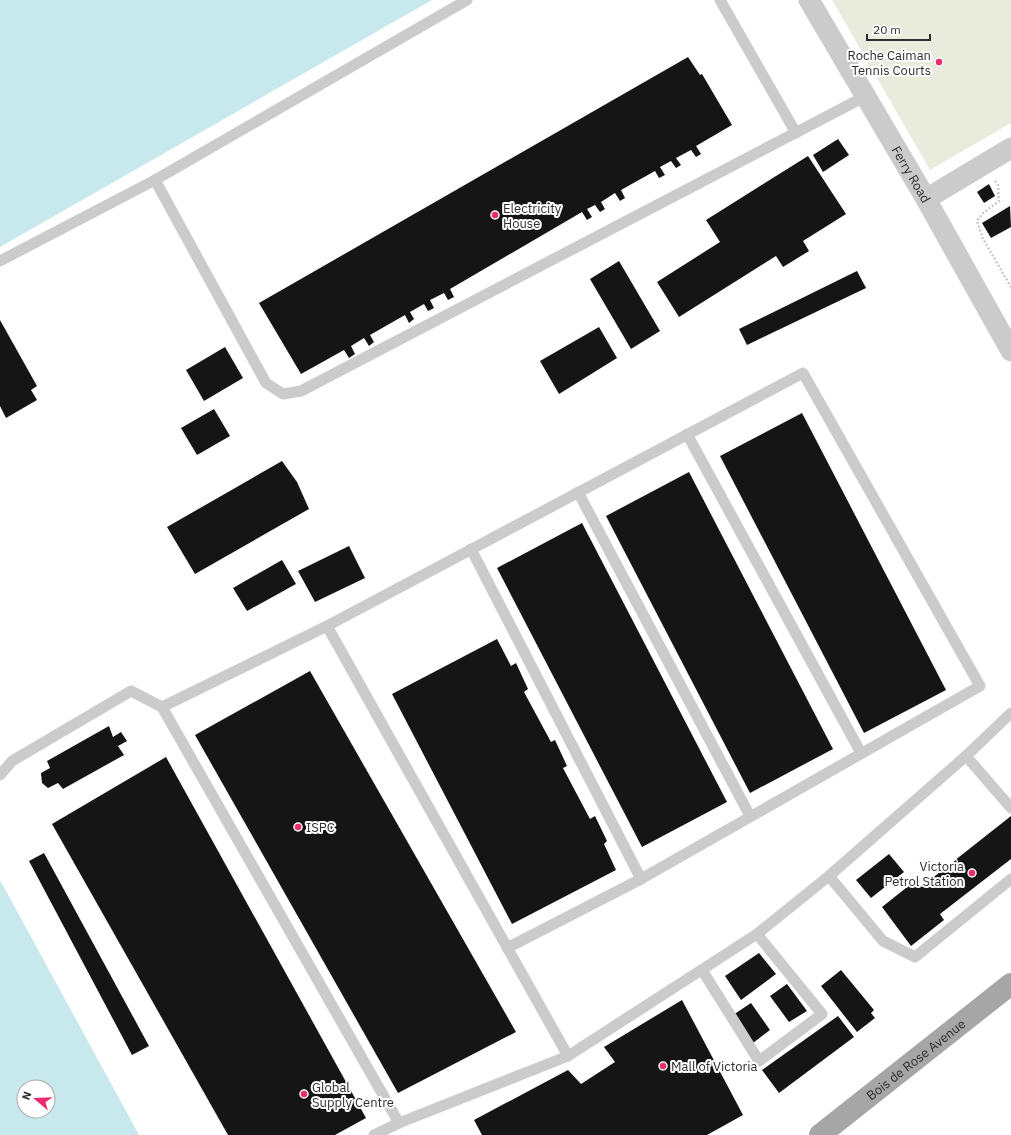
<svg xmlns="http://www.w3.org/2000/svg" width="1011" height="1135" font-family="'IBM Plex Sans',sans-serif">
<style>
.green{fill:#e9ecdc}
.water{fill:#c7e8ed;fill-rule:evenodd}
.building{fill:#151515}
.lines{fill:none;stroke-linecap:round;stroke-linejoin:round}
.path{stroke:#cbcbcb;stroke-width:2.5;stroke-dasharray:2 2;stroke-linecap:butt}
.service{stroke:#cbcbcb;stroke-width:11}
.minor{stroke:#cbcbcb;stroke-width:21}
.primary{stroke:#a6a6a6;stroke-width:22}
.poi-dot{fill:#eb2b6d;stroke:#fff;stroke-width:1.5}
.labels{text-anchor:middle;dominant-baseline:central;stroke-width:4;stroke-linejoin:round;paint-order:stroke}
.poi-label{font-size:13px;fill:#2e2e2e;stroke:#fff;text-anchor:start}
.street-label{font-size:13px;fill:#2e2e2e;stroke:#fff}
</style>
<rect width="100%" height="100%" fill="#fff"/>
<polygon class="green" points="832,0 1011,0 1011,123 930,170"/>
<g class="water">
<polygon points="0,0 432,0 0,247"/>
<path d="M0,880L139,1135H0ZM24,1087H48V1111H24Z"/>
</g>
<g class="building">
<polygon points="688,57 700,75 702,74 732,125 696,146 701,154 696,157 691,150 676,158 681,165 676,168 671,161 660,167 665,175 659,178 655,171 621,190 625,198 620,201 615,193 601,202 605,209 600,212 595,205 587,209 592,217 587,220 582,212 450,289 454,297 448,300 444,293 430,300 434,308 428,311 424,304 410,312 414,319 409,323 405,315 370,335 374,342 369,346 364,338 351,346 355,354 349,358 344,350 301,374 259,303"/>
<polygon points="838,139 849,155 823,172 813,155"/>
<polygon points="808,156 846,214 803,241 809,251 783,267 776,256 679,317 657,282 720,242 706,220"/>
<polygon points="989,184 995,196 984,203 977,192"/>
<polygon points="1010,206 1011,227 991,238 982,223"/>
<polygon points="619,261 660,331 631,349 590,279"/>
<polygon points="857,271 866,288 747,345 739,329"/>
<polygon points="0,320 37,386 31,390 37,400 6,418 0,406"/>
<polygon points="599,327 617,358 559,394 540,361"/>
<polygon points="225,347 243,378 204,401 186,370"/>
<polygon points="214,409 230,436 197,455 181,428"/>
<polygon points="802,413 946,690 864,733 720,456"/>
<polygon points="282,461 297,482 309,509 195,574 167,527"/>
<polygon points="689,472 833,749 750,793 606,516"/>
<polygon points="582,523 727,802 642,847 497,568"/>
<polygon points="349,546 365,578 315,602 298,571"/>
<polygon points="282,560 296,584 247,611 233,588"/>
<polygon points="497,639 511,666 516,663 528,689 524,692 551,742 555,740 567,766 563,768 590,819 595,816 607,841 604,844 616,870 512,924 392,694"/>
<polygon points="310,671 516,1032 398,1093 195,735"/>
<polygon points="109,726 113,737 121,732 127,741 118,746 124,755 63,789 58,783 48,788 42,783 41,773 50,768 47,761"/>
<polygon points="166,757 366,1118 335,1135 228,1135 52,824"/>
<polygon points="1011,816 1011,859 940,914 944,920 911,946 882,907 916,880 921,887"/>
<polygon points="44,853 149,1046 132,1055 29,861"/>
<polygon points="889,854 904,872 871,898 856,880"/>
<polygon points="759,953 776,974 741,1000 725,976"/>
<polygon points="841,970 874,1010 871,1013 875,1018 857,1032 821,986"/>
<polygon points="787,984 807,1011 789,1022 770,996"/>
<polygon points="682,1000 743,1115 707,1135 482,1135 474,1120 568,1070 581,1084 615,1062 604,1047"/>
<polygon points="751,1003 770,1030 753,1043 733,1015"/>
<polygon points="838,1016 854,1037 779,1093 762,1070"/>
</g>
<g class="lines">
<polyline class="path" points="995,181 998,185 999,201 983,213 977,221 983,239 1011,287"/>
<g class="service">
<polyline points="720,0 796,133"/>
<polyline points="155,180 266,383 283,394 301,391 866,96"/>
<polyline points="0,261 155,180 467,0"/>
<polyline points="687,434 861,753"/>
<polyline points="578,492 750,816"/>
<polyline points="471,549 641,879"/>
<polyline points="327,626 803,373 980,686 641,879 507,948"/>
<polyline points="162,707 399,1123"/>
<polyline points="966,756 1011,808"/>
<polyline points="0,775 12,761 131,691 162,707 327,626 568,1056 399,1123 374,1135"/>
<polyline points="829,876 883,941 915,957 1011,879"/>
<polyline points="702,970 759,1061 822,1014 757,934"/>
<polyline points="568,1056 757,934 829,876 966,756 1011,713"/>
</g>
<g class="minor">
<path id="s1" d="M809,0L926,199L1011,351"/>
<polyline points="926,199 1011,148"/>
</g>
<path class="primary" id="s2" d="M820,1135L1011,984"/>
</g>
<g class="poi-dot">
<circle cx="939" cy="62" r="4"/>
<circle cx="495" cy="215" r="4"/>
<circle cx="298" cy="827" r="4"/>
<circle cx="972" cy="873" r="4"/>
<circle cx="663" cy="1066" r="4"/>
<circle cx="304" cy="1094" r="4"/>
</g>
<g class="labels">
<g class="poi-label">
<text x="931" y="55" text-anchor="end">Roche Caiman<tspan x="931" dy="15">Tennis Courts</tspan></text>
<text x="503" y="208">Electricity<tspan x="503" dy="15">House</tspan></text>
<text x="306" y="827">ISPC</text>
<text x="964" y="866" text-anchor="end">Victoria<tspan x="964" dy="15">Petrol Station</tspan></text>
<text x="671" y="1066">Mall of Victoria</text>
<text x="312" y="1087">Global<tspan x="312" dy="15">Supply Centre</tspan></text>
</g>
<g class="street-label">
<text stroke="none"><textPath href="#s1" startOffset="202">Ferry Road</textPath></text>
<text stroke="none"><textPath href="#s2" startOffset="122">Bois de Rose Avenue</textPath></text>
</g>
</g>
<g transform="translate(36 1099) rotate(289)"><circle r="19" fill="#ffffff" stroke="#ababab"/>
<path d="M0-3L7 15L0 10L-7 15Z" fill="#eb2b6d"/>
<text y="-6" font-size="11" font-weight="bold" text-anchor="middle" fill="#2e2e2e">N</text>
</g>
<path d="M867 34v6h63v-6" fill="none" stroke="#2e2e2e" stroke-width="2"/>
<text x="873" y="34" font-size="12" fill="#2e2e2e" stroke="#ffffff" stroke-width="3" paint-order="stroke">20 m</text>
</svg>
